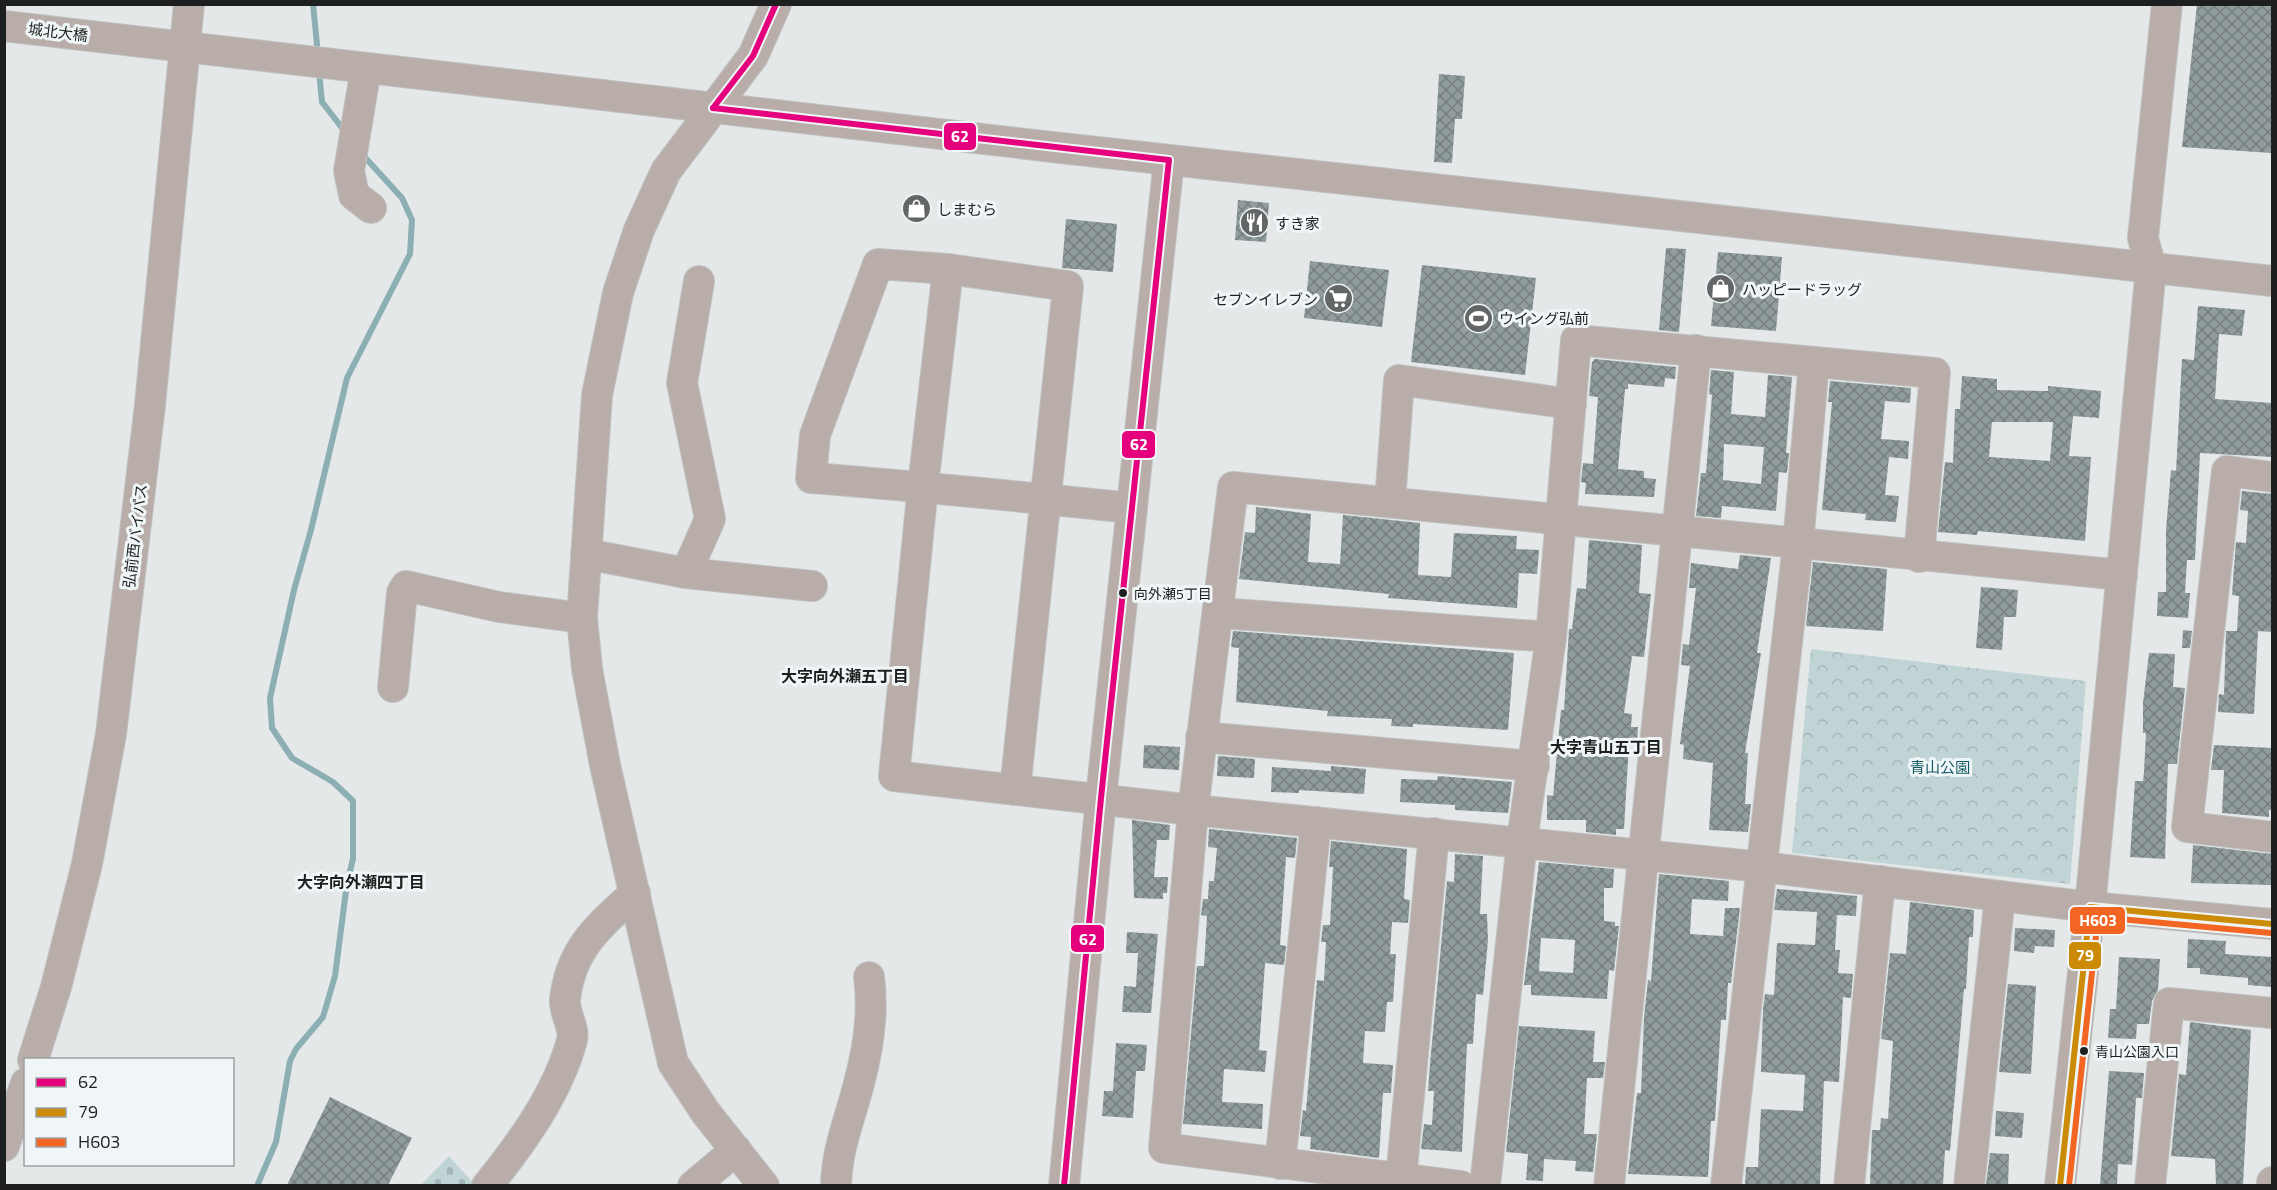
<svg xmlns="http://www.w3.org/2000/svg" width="2277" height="1190" font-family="'Titillium Web','Noto Sans JP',sans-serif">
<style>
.forest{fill:url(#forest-crowns)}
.cemetery{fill:url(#cemetery-stones)}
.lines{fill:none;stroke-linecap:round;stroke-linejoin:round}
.stream{stroke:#8cafb4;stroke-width:6}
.building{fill:url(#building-cross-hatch);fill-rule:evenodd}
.minor-casing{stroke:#c1c3c3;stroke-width:32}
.minor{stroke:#b8ada8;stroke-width:30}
.bus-1-casing{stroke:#f0f6f7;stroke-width:10}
.bus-2-casing{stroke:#f0f6f7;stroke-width:10}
.bus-3-casing{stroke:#f0f6f7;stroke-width:10}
.bus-1{stroke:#e5007d;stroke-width:6}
.bus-2{stroke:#cc8b06;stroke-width:6}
.bus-3{stroke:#f26522;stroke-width:6}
.bus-dot{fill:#1e2020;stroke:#f0f6f7;stroke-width:2}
.labels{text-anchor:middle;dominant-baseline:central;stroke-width:6;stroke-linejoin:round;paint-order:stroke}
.bus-label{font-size:14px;fill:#1e2020;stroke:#f0f6f7;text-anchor:start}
.street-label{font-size:15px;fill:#1e2020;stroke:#f0f6f7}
.poi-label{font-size:15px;fill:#1e2020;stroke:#f0f6f7;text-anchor:start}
.park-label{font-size:15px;fill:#155a63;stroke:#f0f6f7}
.neighbourhood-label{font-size:16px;font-weight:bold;fill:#1e2020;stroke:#f0f6f7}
.line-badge{stroke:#f0f6f7;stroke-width:2}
.badge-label{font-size:16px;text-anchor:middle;font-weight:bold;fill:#fff}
</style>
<defs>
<pattern id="forest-crowns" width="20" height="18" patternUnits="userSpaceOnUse" patternTransform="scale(1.5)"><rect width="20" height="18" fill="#c0d4d6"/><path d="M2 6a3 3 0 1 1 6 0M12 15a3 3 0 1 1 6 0" fill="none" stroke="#a5b6b7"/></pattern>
<pattern id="cemetery-stones" width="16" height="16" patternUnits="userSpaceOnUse" patternTransform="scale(1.5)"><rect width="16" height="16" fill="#c0d4d6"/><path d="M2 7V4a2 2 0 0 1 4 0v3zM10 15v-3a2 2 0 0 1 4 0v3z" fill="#a5b6b7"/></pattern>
<pattern id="building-cross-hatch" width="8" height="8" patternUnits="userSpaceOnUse" patternTransform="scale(1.5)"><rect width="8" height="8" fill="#919c9d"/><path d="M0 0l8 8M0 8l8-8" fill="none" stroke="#767f80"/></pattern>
</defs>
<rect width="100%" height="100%" fill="#e4e8e8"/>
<polygon class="forest" points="1811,649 2086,681 2070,884 1792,853"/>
<polygon class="cemetery" points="449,1156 476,1186 420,1186"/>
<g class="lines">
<g class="stream">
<polyline points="313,4 318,55"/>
<polyline points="319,71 322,102 346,133"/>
<polyline points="257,1186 276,1142 290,1061 296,1049 323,1017 335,976 347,883 353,859 353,801 333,782 292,758 272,728 270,698 294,590 311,530 347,378 410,254 412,220 402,198 361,153"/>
</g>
</g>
<g class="building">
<polygon points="2197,4 2272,4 2272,153 2182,147"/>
<polygon points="1439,74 1465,76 1462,119 1455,119 1452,163 1434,162"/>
<polygon points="1238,200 1269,203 1266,242 1235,240"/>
<polygon points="1066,219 1117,224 1113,272 1062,268"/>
<polygon points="1666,248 1686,249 1679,332 1659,330"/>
<polygon points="1718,252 1782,257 1776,331 1711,326"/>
<polygon points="1310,261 1389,270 1382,327 1304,318"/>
<polygon points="1422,265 1536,278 1525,375 1411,362"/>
<polygon points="2198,306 2245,310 2242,336 2219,334 2215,399 2272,403 2272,457 2200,453 2195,560 2187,560 2185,593 2190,593 2188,618 2157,616 2158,592 2166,592 2166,530 2171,470 2176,471 2182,359 2194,360"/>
<polygon points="1595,359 1676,367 1675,379 1665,378 1664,387 1628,384 1628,389 1625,389 1618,469 1644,471 1644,478 1656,479 1654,497 1585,494 1586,483 1581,482 1583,463 1593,464 1598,397 1589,396 1592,362"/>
<path d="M1711,370L1734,372L1731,414L1765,417L1768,375L1792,377L1786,453H1789L1787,473L1779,472L1776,511L1722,506L1721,518L1696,516L1701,473H1706L1712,395L1709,394ZM1724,444L1764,447L1761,484L1723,480Z"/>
<path d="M1962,376L1997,379V390L2048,391V386L2101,391L2099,418L2073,416L2069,456L2091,457L2085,541L1978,531L1977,535L1938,532L1945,462L1953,463L1955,409H1960ZM1992,422H2053L2050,461L1989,457Z"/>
<polygon points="1830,381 1911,388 1910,403 1885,401 1881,439 1909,441 1908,459 1889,457 1885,495 1899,496 1896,522 1865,520 1866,514 1822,510 1832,402 1828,402"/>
<polygon points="2242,491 2272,494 2272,632 2258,631 2254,714 2218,712 2219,694 2224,695 2226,631 2237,631 2239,596 2232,595 2234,567 2236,542 2246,543 2248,511 2240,510"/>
<polygon points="1256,507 1311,514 1308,562 1340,564 1343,515 1420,523 1418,575 1451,577 1454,533 1517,536 1516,549 1539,550 1537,574 1519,573 1517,608 1388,598 1389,594 1239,579 1245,532 1255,533"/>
<polygon points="1589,540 1642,545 1639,593 1651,594 1644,657 1632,656 1624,713 1632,714 1631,727 1638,727 1637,744 1629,743 1624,829 1616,829 1616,835 1586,832 1586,820 1547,820 1547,795 1553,796 1561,710 1564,710 1569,629 1572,629 1577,588 1586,589"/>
<polygon points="1740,555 1771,558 1757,653 1761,653 1745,753 1748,753 1745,804 1751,804 1748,832 1709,830 1713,763 1683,759 1684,745 1680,744 1690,666 1681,665 1683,644 1689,645 1696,588 1689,588 1691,563 1738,569"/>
<polygon points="1813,562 1887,569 1883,631 1806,626"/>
<polygon points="1981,587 2018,590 2016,617 2004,617 2002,650 1976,648"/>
<polygon points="2183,630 2192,631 2190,648 2182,648"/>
<polygon points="1233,631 1514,653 1508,730 1413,724 1413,727 1391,726 1392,719 1327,716 1328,711 1236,702 1239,648 1231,647"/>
<polygon points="2149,653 2175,654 2173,687 2185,688 2177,764 2168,764 2165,859 2130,857 2135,781 2143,781 2144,772 2146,733 2143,733 2143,703"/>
<polygon points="1144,745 1180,747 1179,770 1143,768"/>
<polygon points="2214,745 2272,748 2272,810 2269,810 2269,817 2222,813 2224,770 2211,770"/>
<polygon points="1218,756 1255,759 1254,778 1217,776"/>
<polygon points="1331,766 1366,769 1364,794 1299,790 1299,793 1271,792 1272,767 1331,771"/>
<polygon points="1438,776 1512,782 1508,813 1455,810 1455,805 1400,802 1401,779 1437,780"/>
<polygon points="1132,820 1170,825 1169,840 1157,840 1154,877 1168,877 1167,893 1163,893 1163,899 1134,898"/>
<polygon points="1209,829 1297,838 1295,858 1286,857 1280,945 1286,946 1284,965 1265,963 1259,1050 1267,1051 1265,1072 1224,1069 1222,1102 1263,1104 1262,1129 1183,1124 1197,966 1204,966 1207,916 1201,915 1203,899 1208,899 1209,881 1214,881 1217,848 1208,847"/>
<polygon points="1331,841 1407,849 1404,899 1410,900 1408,923 1392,922 1390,954 1396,954 1393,1002 1387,1002 1385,1032 1365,1031 1363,1063 1393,1065 1391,1093 1383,1093 1379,1158 1310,1149 1311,1137 1300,1136 1303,1110 1306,1111 1317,980 1324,981 1326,942 1321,942 1323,925 1330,925 1333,867 1329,867"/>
<polygon points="2193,845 2272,854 2272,885 2191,883"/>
<polygon points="1455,854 1483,856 1480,914 1487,914 1488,940 1483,995 1476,994 1473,1044 1467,1044 1462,1152 1421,1149 1424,1124 1432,1125 1434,1091 1428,1091 1430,1064 1447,881 1454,882"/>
<path d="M1539,862L1614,869L1613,888H1604V921L1615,922V926H1619L1614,971L1609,970L1607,999L1531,995V985H1524ZM1541,938L1575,940L1573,973L1539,971Z"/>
<polygon points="1659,874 1729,881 1728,901 1692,899 1690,934 1723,936 1725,908 1740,908 1731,983 1728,983 1726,1020 1721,1020 1715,1121 1711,1121 1708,1177 1628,1174 1637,1093 1641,1093 1644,1017 1648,980 1651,981"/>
<polygon points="1777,889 1857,896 1856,916 1837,915 1835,950 1840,950 1838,973 1853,974 1851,998 1843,997 1839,1082 1824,1081 1820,1185 1745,1185 1746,1167 1758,1167 1761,1109 1803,1111 1805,1075 1761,1072 1763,1009 1765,994 1774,995 1777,943 1815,945 1817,912 1774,910"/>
<polygon points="1910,902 1974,910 1973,937 1969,937 1966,989 1964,989 1950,1151 1945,1150 1943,1185 1870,1185 1872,1130 1880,1130 1881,1118 1888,1119 1893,1041 1881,1039 1890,953 1906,954"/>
<polygon points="2015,928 2055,930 2054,947 2035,946 2034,953 2014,951"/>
<polygon points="1127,932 1158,934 1151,1013 1122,1012 1124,986 1136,987 1138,953 1126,953"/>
<polygon points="2188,939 2226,941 2225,954 2272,957 2272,987 2248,985 2248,978 2200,974 2200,968 2187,968"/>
<polygon points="2119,957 2160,959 2158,990 2152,1001 2149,1024 2137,1024 2136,1039 2108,1038 2110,1009 2116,1009"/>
<polygon points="2008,984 2036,986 2031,1074 1999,1072"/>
<polygon points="2190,1022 2251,1030 2243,1185 2216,1185 2215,1159 2171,1156 2179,1074 2186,1075"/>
<polygon points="1519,1026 1595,1031 1593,1062 1605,1062 1603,1078 1587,1078 1584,1134 1597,1134 1593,1172 1575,1171 1576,1161 1544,1159 1543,1181 1526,1180 1528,1154 1506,1152"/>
<polygon points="1116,1043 1147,1045 1145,1071 1136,1071 1133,1118 1102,1116 1104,1091 1113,1091"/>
<polygon points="2109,1071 2144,1073 2142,1098 2136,1098 2132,1165 2118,1164 2117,1185 2100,1185"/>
<polygon points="330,1097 412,1138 388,1185 287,1185"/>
<polygon points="1996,1111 2024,1113 2022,1138 1995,1136"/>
<polygon points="1990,1153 2009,1154 2008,1185 1986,1185"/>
</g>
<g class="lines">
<defs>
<g id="minor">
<polyline points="4,26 1070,149 2272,281"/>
<polyline points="366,68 349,171 354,195 371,208"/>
<polyline points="948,269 923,486 894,776 1193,810 1763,867 2090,907 2272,924"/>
<polyline points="2272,477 2227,471 2187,827 2272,837"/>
<polyline points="1390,502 1399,380 1571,404"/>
<polyline points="586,554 686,573 812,586"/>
<polyline points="686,573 710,519 682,383 699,281"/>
<polyline points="1219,613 1551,637"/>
<polyline points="393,687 402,593 406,586 499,607 582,618"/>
<polyline points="1201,737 1534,766"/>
<path d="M1015,790L1068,286L948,269L878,264L815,435L811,478C918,486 1025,497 1132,508"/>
<polyline points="33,1060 56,987 87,864 111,734 150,405 189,4"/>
<polyline points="4,1146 26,1083"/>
<polyline points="1280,1164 1316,822"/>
<polyline points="1401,1179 1434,833"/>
<path d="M487,1186C521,1144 558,1093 572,1040C575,1028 564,1013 565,1000C570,949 599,926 635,893"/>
<polyline points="693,1186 736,1150"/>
<polyline points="764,1186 706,1113 673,1063 605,765 587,669 582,618 597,395 618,293 639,230 666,171 753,56 776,4"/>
<path d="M836,1186C837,1148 849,1122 858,1087C868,1051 874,1014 869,977"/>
<polyline points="1064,1186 1101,798 1169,160"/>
<polyline points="1461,1186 1164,1148 1193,810 1233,487 2122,575"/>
<polyline points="1485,1186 1522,841 1551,637 1576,340 1935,373 1919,557"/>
<polyline points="1609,1186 1696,350"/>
<polyline points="1726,1186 1798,544 1814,362"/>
<polyline points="1849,1186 1880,881"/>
<polyline points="1969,1186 2000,896"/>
<polyline points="2060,1186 2090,907 2151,268 2143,238 2167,4"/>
<polyline points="2150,1186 2169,1003 2272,1013"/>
<polyline points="2272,1186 2272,1182"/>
</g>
</defs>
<use href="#minor" class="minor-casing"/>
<use href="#minor" class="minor"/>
<defs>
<g id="bus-1">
<polyline points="713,108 1169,160 1101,798 1064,1186"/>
<polyline points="713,108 753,56 776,4"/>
</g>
<polyline id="bus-2" points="2060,1186 2090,907 2272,924"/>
<polyline id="bus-3" points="2069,1186 2098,917 2271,933"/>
</defs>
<use href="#bus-1" class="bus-1-casing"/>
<use href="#bus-2" class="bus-2-casing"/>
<use href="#bus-3" class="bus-3-casing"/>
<use href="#bus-1" class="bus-1"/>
<use href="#bus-2" class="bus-2"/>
<use href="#bus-3" class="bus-3"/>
</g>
<defs>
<symbol id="shop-disc" viewBox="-11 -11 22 22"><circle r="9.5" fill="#636666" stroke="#f0f6f7"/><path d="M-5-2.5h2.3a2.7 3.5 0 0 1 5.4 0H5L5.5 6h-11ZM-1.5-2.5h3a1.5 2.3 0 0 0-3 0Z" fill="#fff"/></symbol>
<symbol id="restaurant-disc" viewBox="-11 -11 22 22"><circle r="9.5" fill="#636666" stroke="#f0f6f7"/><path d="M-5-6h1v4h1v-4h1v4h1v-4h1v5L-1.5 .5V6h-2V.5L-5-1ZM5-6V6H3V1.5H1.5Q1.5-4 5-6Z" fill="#fff"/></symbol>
<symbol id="supermarket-disc" viewBox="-11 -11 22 22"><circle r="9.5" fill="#636666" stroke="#f0f6f7"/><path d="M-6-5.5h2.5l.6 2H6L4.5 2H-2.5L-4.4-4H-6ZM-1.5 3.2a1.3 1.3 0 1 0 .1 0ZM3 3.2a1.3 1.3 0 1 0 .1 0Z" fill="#fff"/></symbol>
<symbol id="stadium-disc" viewBox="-11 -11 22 22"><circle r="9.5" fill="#636666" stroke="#f0f6f7"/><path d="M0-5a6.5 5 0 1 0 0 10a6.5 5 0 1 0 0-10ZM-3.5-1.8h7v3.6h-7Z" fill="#fff"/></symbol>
</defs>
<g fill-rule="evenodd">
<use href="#shop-disc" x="900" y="192" width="33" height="33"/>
<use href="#restaurant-disc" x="1238" y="206" width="33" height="33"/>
<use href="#shop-disc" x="1704" y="272" width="33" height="33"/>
<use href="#supermarket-disc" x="1322" y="282" width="33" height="33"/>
<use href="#stadium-disc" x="1462" y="302" width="33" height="33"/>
</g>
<g class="bus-dot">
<circle cx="1123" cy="593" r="5"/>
<circle cx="2084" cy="1051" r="5"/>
</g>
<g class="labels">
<g class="bus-label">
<text x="1134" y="593">向外瀬5丁目</text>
<text x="2095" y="1051">青山公園入口</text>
</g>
<g class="street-label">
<text transform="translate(58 32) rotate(7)">城北大橋</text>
<text transform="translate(135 536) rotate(-83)">弘前西バイパス</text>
</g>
<g class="poi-label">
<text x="937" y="209">しまむら</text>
<text x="1275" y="223">すき家</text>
<text x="1742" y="289">ハッピードラッグ</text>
<text x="1318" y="299" text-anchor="end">セブンイレブン</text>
<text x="1499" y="318">ウイング弘前</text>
</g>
<g class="park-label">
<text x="1940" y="767">青山公園</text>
</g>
<g class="neighbourhood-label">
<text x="845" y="676">大字向外瀬五丁目</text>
<text x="1606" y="747">大字青山五丁目</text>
<text x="361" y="882">大字向外瀬四丁目</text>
</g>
</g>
<g class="line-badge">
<rect x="943" y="122" width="34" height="29" rx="6" fill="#e5007d"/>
<rect x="1121" y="430" width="35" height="29" rx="6" fill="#e5007d"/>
<rect x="2069" y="906" width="57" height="29" rx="6" fill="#f26522"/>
<rect x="1070" y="924" width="35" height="29" rx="6" fill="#e5007d"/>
<rect x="2068" y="941" width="34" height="29" rx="6" fill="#cc8b06"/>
</g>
<g class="badge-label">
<text x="960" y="142">62</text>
<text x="1139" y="450">62</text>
<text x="2098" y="926">H603</text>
<text x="1088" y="945">62</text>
<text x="2085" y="961">79</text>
</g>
<rect width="2277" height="1190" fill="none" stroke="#1e2020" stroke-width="12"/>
<rect x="24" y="1058" width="210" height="108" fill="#f0f6f7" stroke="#9ca0a1" stroke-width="1.5"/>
<rect x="36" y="1078" width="30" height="9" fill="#e5007d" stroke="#9ca0a1" stroke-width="1.5"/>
<text x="78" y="1088" font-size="18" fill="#1e2020">62</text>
<rect x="36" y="1108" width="30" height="9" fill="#cc8b06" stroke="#9ca0a1" stroke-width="1.5"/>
<text x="78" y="1118" font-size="18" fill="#1e2020">79</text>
<rect x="36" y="1138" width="30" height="9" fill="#f26522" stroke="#9ca0a1" stroke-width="1.5"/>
<text x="78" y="1148" font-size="18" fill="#1e2020">H603</text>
</svg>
